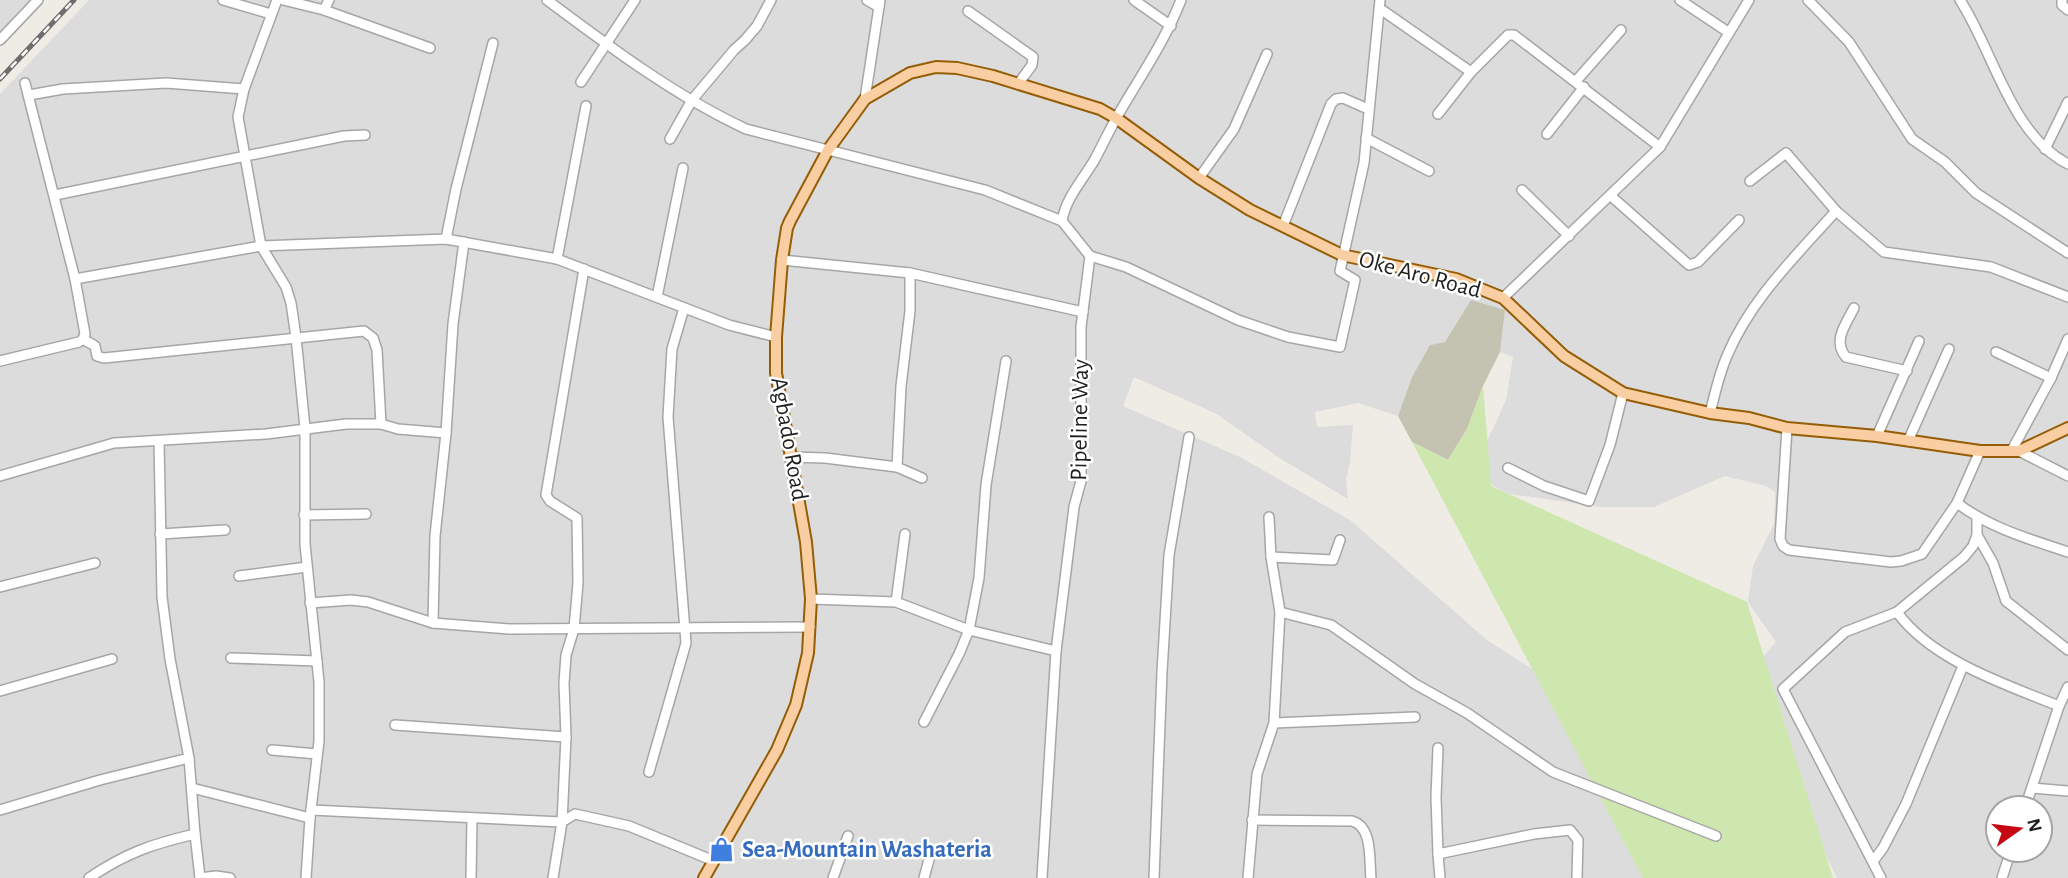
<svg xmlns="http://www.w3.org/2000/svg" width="2068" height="878" font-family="'Alegreya Sans',sans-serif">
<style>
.residential{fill:#dddcdc;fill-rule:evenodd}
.construction{fill:#c4c3b1}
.grass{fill:#cee7ae}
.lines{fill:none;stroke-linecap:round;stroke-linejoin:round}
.minor-casing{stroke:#a6a6a6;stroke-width:12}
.major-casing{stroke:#945d06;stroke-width:14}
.minor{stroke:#fff;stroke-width:9}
.major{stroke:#f8cea2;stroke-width:10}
.rail-casing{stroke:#6d6d6d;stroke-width:5}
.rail{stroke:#fff;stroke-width:2.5;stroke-dasharray:8;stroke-linecap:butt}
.labels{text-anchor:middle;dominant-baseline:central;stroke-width:5;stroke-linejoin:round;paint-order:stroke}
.street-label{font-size:24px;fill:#1f1f1f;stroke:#fff}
.shop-label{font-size:24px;font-weight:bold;fill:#366cbe;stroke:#fff;text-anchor:start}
</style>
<rect width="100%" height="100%" fill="#efece6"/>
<g class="residential">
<polygon points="0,0 31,0 0,32"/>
<path d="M89,0H2068V878H1837L1774,750L1751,671L1776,642L1748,602L1753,566L1774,524L1775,492L1766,486L1725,476L1654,507H1602L1509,494L1490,484L1476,466L1506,400L1513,357L1500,352L1505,310L1445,342L1430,345L1412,377L1398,416L1358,403L1315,412L1317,427L1353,425L1350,463L1346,479L1348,499L1281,459L1215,413L1134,377L1123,406L1240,457L1350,520L1487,640L1532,669L1583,684L1760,878H0V94ZM1998,808H2040V850H1998Z"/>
</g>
<polygon class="construction" points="1471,300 1505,310 1500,352 1483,386 1467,429 1448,460 1412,442 1398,416 1412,377 1430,345 1445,342"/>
<polygon class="grass" points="1483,386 1491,486 1747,602 1833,878 1643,878 1412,442 1448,460 1467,429"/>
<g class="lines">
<defs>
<g id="minor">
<polyline points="223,0 271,14"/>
<polyline points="283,0 324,10 430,48"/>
<path d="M547,0C610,47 675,96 746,129L985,190L1062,221"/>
<polyline points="867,0 879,7"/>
<polyline points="1134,0 1171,26"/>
<polyline points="1680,0 1728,32"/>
<polyline points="1808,0 1849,42 1912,139 1945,162 1976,193 2068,253"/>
<path d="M1960,0C1994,52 2010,134 2068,164"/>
<polyline points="2062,0 2062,5 2068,10"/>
<polyline points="1379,8 1471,72"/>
<polyline points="324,10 329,0"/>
<polyline points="968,11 1033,57 1032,65 1018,84"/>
<polyline points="0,40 38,0"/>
<polyline points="1576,81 1621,30"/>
<polyline points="581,82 635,0"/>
<polyline points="29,95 63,89 166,83 244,89"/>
<polyline points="865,99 880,0"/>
<polyline points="1438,114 1471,72 1508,35 1514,35 1660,147"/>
<polyline points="1547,134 1584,87"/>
<polyline points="1366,138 1429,171"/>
<polyline points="670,139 692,100 734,50 745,40 757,26 771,0"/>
<polyline points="2045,149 2068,102"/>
<polyline points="1199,178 1234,129 1267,54"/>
<polyline points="1750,181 1786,153 1836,211 1884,252 1991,267 2068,297"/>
<polyline points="1522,190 1569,236"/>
<polyline points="55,195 344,136 365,135"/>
<polyline points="1611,196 1689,265 1698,262 1739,220"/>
<polyline points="1283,226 1331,104 1336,99 1343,98 1368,109"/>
<polyline points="446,239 456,189 493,43"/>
<polyline points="1090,256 1126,267 1238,320 1288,337 1340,347 1355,280 1340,271 1364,163 1380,0"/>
<polyline points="557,259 586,106"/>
<polyline points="782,260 910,273 1083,312"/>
<polyline points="75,279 261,246 446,239 557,259 729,325 776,337"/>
<polyline points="657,297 683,168"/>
<polyline points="1503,298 1660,147 1749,0"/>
<path d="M1854,308C1846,324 1832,341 1846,357L1907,371"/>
<polyline points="83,339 95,346 97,356 104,358 364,331 373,338 377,350 381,424"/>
<polyline points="1996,352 2051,378"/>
<polyline points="0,361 79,342 83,339 85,334 75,279 25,83"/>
<path d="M1710,413C1715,394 1719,374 1727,356C1750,300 1796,256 1836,211"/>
<polyline points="1787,428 1780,539 1783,546 1789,550 1891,562 1901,561 1922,554 1957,503 1980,451"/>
<polyline points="1877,436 1919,341"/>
<polyline points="1908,441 1949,349"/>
<polyline points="2012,450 2051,378 2068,339"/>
<polyline points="2019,451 2068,476"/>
<polyline points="790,457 825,458 897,467 922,478"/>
<polyline points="897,467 901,386 910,311 910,273"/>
<polyline points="1508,468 1544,486 1589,501 1610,445 1623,393"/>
<polyline points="0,476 114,443 266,434 346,424 381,424 398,429 446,433"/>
<path d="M1957,503C1990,528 2029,539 2068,552"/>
<polyline points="304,515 366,514"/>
<polyline points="160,534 225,530"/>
<polyline points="1977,535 1993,563 2006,601 2068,650"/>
<polyline points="1271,557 1333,560 1340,540"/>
<polyline points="239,576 307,567"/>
<polyline points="0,587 95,563"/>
<polyline points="811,599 896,602 969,630 1056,651"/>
<polyline points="896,602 905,534"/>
<polyline points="310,603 351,600 368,602 433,623 509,629 810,627"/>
<polyline points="1280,612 1331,625 1415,684 1467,713 1553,772 1716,836"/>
<path d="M1897,612C1931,660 2007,685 2059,706"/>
<polyline points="433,623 435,536 446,433 453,324 464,242"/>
<polyline points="231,658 317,661"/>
<polyline points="0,691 112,659"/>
<polyline points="924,722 959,654 969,630 979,578 986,485 1006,361"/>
<polyline points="1274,723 1415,717"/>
<polyline points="395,725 566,737"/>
<polyline points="1438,748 1436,797 1438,854"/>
<polyline points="272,750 317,754"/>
<polyline points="649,772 686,643 668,417 672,349 684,308"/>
<polyline points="192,788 310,818 319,741 319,682 305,544 305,428 296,337 291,303 286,287 261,246 238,117 244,89 277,0"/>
<polyline points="2032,788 2068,791"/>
<polyline points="2025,808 2059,706 2068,687"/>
<polyline points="0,810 100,780 189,758"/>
<polyline points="311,810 562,822 575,814 629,826 714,861"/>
<path d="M1252,820L1352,821C1373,827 1369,859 1371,878"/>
<polyline points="195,834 200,878"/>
<polyline points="1874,860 1883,848 1906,804 1963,666"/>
<path d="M89,878C126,853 152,844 195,834L189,758L170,659L162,597L159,441"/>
<polyline points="200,878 216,876 230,878"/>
<polyline points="306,878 310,818"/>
<polyline points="471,878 472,818"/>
<polyline points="553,878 562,822 566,737 564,683 566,655 574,629 578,583 577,518 550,501 546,495 584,269"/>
<polyline points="833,878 848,836"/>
<polyline points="924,878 930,856"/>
<path d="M1042,878L1056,651L1074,507L1081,481V327L1090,256L1062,221C1066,197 1083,180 1095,159C1103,144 1110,129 1118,115C1140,77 1165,41 1181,0"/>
<polyline points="1154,878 1162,672 1169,555 1189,437"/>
<polyline points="1248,878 1257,774 1274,723 1280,612 1271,557 1269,517"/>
<polyline points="1440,878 1438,854 1534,834 1570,830 1578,840 1577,878"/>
<polyline points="1881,878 1783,689 1845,632 1897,612 1964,557 1973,546 1977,535 1977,518"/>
<polyline points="2002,878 2011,850"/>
</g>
<polyline id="major" points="704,878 777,750 796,705 808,653 811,599 806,542 776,373 776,337 782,260 787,228 790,221 828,150 865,99 910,73 936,67 957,68 993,76 1100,109 1116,118 1199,178 1250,210 1342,255 1456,279 1503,298 1564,356 1623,393 1710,413 1749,418 1787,428 1877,436 1980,451 2019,451 2068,428"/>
</defs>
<use href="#minor" class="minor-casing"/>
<use href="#major" class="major-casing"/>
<use href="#minor" class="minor"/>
<use href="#major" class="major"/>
<defs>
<polyline id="rail" points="0,79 74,0"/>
</defs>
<use href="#rail" class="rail-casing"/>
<use href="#rail" class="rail"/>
</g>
<defs>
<symbol id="shop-bare" viewBox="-9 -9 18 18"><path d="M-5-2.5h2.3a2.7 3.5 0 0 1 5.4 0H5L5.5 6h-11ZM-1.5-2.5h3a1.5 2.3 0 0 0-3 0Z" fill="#3f7fe0" stroke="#fff" stroke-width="2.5" paint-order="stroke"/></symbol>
</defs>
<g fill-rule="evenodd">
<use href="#shop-bare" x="704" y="832" width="35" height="35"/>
</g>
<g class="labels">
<g class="street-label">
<text transform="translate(1420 275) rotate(15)">Oke Aro Road</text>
<text transform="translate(1080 420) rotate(-89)">Pipeline Way</text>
<text transform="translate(789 439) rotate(80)">Agbado Road</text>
</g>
<g class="shop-label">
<text x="742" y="850">Sea-Mountain Washateria</text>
</g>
</g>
<g transform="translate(2019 829) rotate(76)"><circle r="33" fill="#ffffff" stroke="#a5a5a5" stroke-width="2"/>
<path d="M0-5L12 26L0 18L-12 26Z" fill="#c60813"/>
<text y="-10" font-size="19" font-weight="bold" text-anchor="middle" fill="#1f1f1f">N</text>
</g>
</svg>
